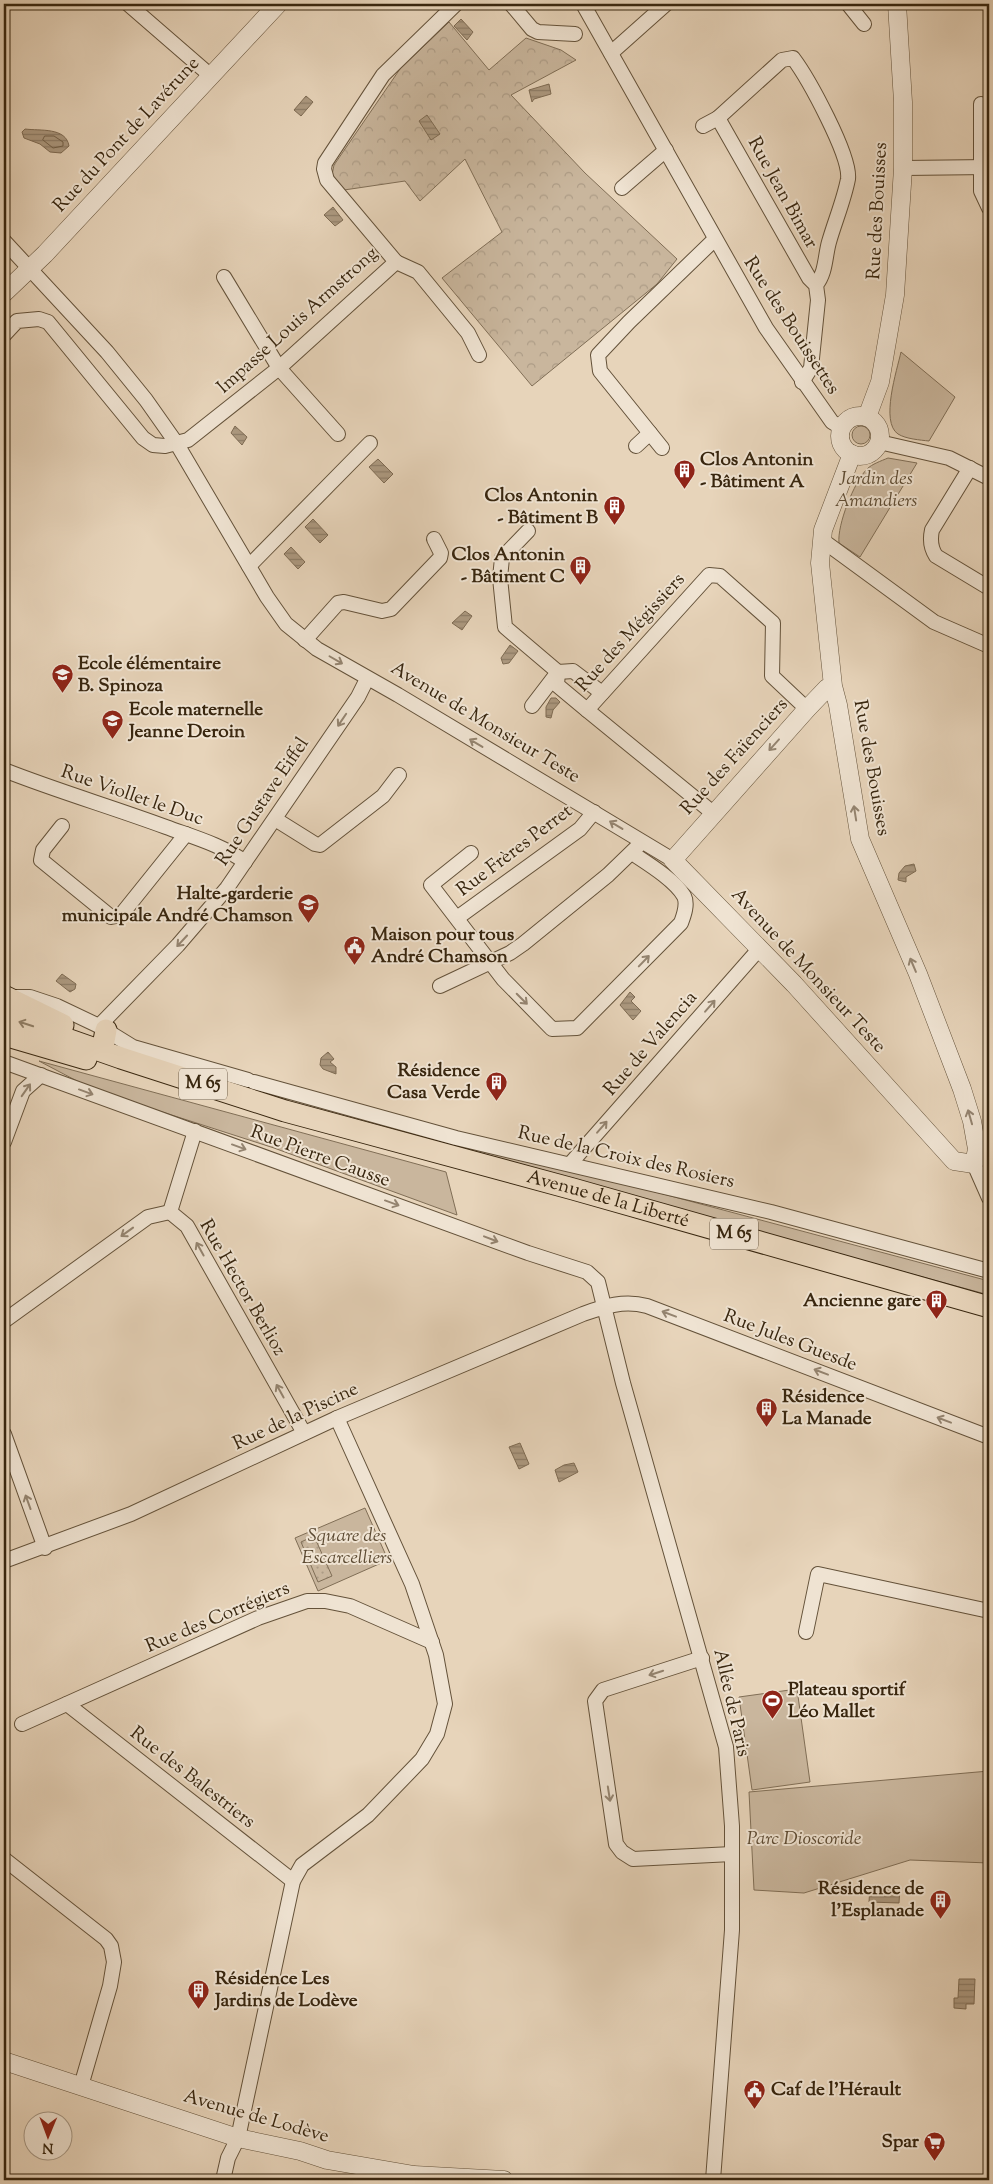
<svg xmlns="http://www.w3.org/2000/svg" width="993" height="2184" font-family="'Sorts Mill Goudy',serif">
<style>
.green{fill:#c9b69d;stroke:#806e56}
.forest{fill:url(#forest-crowns);stroke:#806e56}
.garden{fill:url(#garden-dots);stroke:#806e56}
.water{fill:url(#water-rules);stroke:#7e6b53}
.lines{fill:none;stroke-linecap:round;stroke-linejoin:round}
.shore{stroke:#726048;stroke-width:1}
.minor-casing{stroke:#64523a;stroke-width:16}
.tertiary-casing{stroke:#64523a;stroke-width:19}
.primary-casing{stroke:#38260f;stroke-width:23}
.minor{stroke:#efe3d2;stroke-width:14}
.tertiary{stroke:#efe3d2;stroke-width:18}
.primary{stroke:#e7d4ba;stroke-width:21}
.oneway{stroke:#948470}
.oneway2{stroke:#907d64}
.labels{text-anchor:middle;dominant-baseline:central;stroke-width:4;stroke-linejoin:round;paint-order:stroke}
.shield{fill:#efe3d2;stroke:#6f5f4a;stroke-width:1}
.shield-label{font-size:18px;font-weight:bold;fill:#38260f}
.street-label{font-size:19px;fill:#38260f;stroke:#efe3d2}
.poi-label{font-size:19px;font-weight:bold;fill:#38260f;stroke:#efe3d2;text-anchor:start}
.park-label{font-size:19px;font-style:italic;fill:#5c4a32;stroke:#efe3d2}
</style>
<defs>
<pattern id="forest-crowns" width="20" height="18" patternUnits="userSpaceOnUse" patternTransform="scale(1.25)"><rect width="20" height="18" fill="#c9b69d"/><path d="M2 6a3 3 0 1 1 6 0M12 15a3 3 0 1 1 6 0" fill="none" stroke="#ad9c86"/></pattern>
<pattern id="garden-dots" width="8" height="8" patternUnits="userSpaceOnUse" patternTransform="scale(1.25)"><rect width="8" height="8" fill="#c9b69d"/><path d="M2 2h.1M6 6h.1" fill="none" stroke="#ad9c86" stroke-width="1.8" stroke-linecap="round"/></pattern>
<pattern id="water-rules" width="6" height="5" patternUnits="userSpaceOnUse" patternTransform="scale(1.25)"><rect width="6" height="5" fill="#ac9980"/><path d="M0 2.5h6" fill="none" stroke="#8d7d67"/></pattern>
</defs>
<rect width="100%" height="100%" fill="#e7d4ba"/>
<filter id="stains"><feTurbulence type="fractalNoise" baseFrequency=".004" numOctaves="4"/><feColorMatrix values="0 0 0 0 .2 0 0 0 0 .09 0 0 0 0 .02 0 0 0 .5 -.17"/></filter>
<radialGradient id="worn" r=".72"><stop offset=".6" stop-color="#630" stop-opacity="0"/><stop offset="1" stop-color="#630" stop-opacity=".3"/></radialGradient>
<g class="green">
<path d="M901,352L955,397L929,441C920,440 906,439 898,434C880,422 897,370 901,352Z"/>
<circle cx="861" cy="435" r="9"/>
<path d="M888,458L917,463L860,557L839,543C837,525 854,482 867,469C872,464 881,461 888,458Z"/>
<polygon points="124,1050 989,1281 989,1295 320,1113"/>
<polygon points="39,1061 446,1172 457,1215 274,1148 94,1090"/>
<polygon points="365,1508 388,1560 318,1591 295,1538"/>
<polygon points="797,1689 810,1782 752,1790 739,1697"/>
<polygon points="989,1771 989,1863 910,1860 804,1893 754,1890 749,1792"/>
</g>
<polygon class="forest" points="449,22 489,70 526,38 561,50 576,60 511,95 585,173 677,259 657,284 532,386 442,278 502,232 465,159 420,201 405,181 344,190 332,175 334,165 400,69"/>
<polygon class="garden" points="314,1536 332,1576 318,1582 301,1542"/>
<g class="water">
<polygon points="461,19 473,32 467,40 454,26"/>
<polygon points="549,84 551,94 534,99 532,102 529,90"/>
<polygon points="306,96 313,102 301,116 294,110"/>
<polygon points="427,115 440,134 431,140 419,121"/>
<path d="M25,129C40,131 66,127 69,146L61,153L50,152L40,144L24,138L22,132Z"/>
<polygon points="333,207 343,220 335,226 324,215"/>
<polygon points="235,426 247,437 242,445 231,433"/>
<polygon points="378,459 393,474 384,483 369,467"/>
<polygon points="313,519 328,535 320,543 305,527"/>
<polygon points="291,547 305,562 298,569 284,554"/>
<polygon points="465,611 472,616 462,630 452,623"/>
<polygon points="510,645 518,651 509,663 503,664 501,658"/>
<polygon points="551,698 556,698 560,702 553,710 551,718 546,717 546,707"/>
<polygon points="914,864 916,871 906,877 906,882 898,880 899,873 905,866"/>
<polygon points="62,974 76,984 75,989 70,992 56,981"/>
<polygon points="630,992 635,997 631,1001 641,1011 633,1020 620,1005"/>
<polygon points="328,1052 334,1059 330,1062 336,1067 336,1074 323,1069 320,1065 321,1058"/>
<polygon points="520,1443 529,1464 519,1469 509,1447"/>
<polygon points="574,1463 578,1472 559,1482 555,1470 564,1465"/>
<polygon points="870,1886 900,1887 899,1903 869,1902"/>
<polygon points="959,1979 975,1979 974,2004 966,2004 966,2009 954,2008 954,1998 958,1998"/>
</g>
<g class="lines">
<polygon class="shore" points="45,136 54,136 63,142 63,146 53,148 43,140"/>
<defs>
<g id="minor">
<polyline points="128,4 211,76"/>
<polyline points="511,4 532,29 538,32 575,34"/>
<polyline points="583,4 766,328 832,422 842,428"/>
<polyline points="848,4 864,24"/>
<polyline points="611,53 666,4"/>
<polyline points="981,104 981,191 989,208"/>
<polyline points="703,126 718,118"/>
<polyline points="903,168 989,167"/>
<polyline points="622,188 666,150"/>
<polyline points="4,241 107,352 146,400 177,444 267,597 286,624 317,649 398,695 673,860"/>
<polyline points="396,262 327,180 324,169 325,163 383,75 456,4"/>
<polyline points="396,262 418,272 468,333 479,355"/>
<polyline points="224,277 279,368 338,434"/>
<polyline points="4,335 17,321 39,319 48,322 143,438 153,445 165,446 188,440 279,368 396,262"/>
<path d="M802,382L811,368L818,300L816,285L809,278L718,118L782,60L793,58C808,78 851,156 848,179C844,200 835,221 829,242C825,256 826,273 816,285"/>
<polyline points="879,442 949,458 989,478"/>
<polyline points="636,446 650,433"/>
<polyline points="662,448 600,371 598,355 629,322 715,239"/>
<path d="M970,468L932,530C930,539 930,547 936,556L989,588"/>
<polyline points="528,531 502,558 500,578 505,627 558,672 557,685 587,710"/>
<polyline points="822,540 934,622 989,646"/>
<polyline points="249,566 370,443"/>
<polyline points="305,640 338,603 344,602 382,611 391,609 440,558 441,553 434,539"/>
<polyline points="532,706 558,672 573,671 602,693"/>
<path d="M4,770C57,791 112,807 166,827C193,837 222,845 245,862"/>
<polyline points="713,813 587,710 709,575 720,576 773,623 772,676 807,709"/>
<polyline points="275,819 315,844 320,845 383,796 399,775"/>
<polyline points="62,826 43,850 41,860 111,917 121,915 186,834"/>
<path d="M471,853L431,885L503,979L552,1029L577,1028L681,923C684,915 688,904 684,896C675,880 647,863 632,853"/>
<polyline points="457,918 580,829 594,812"/>
<polyline points="440,986 510,953 523,944 608,875 638,846"/>
<polyline points="13,997 30,997 57,1006 99,1026 133,1047 248,1080"/>
<polyline points="99,1026 178,945 227,888 358,697 367,679"/>
<polyline points="4,1062 528,1253 587,1272 598,1282 623,1383 726,1747 732,1826 732,1930 713,2180"/>
<polyline points="254,1082 456,1138 771,1212 989,1271"/>
<polyline points="4,1142 23,1091 41,1075"/>
<polyline points="570,1164 760,948"/>
<polyline points="974,1164 989,1198"/>
<polyline points="170,1212 187,1226 304,1433"/>
<polyline points="170,1212 195,1131"/>
<polyline points="4,1321 148,1217 170,1212"/>
<polyline points="4,1434 45,1548"/>
<path d="M4,1561L131,1514L337,1418L583,1314C605,1306 624,1300 647,1306L989,1437"/>
<polyline points="806,1632 818,1574 989,1611"/>
<polyline points="702,1658 603,1690 595,1701 616,1844 622,1852 633,1859 732,1854"/>
<polyline points="67,1704 293,1881"/>
<polyline points="22,1724 258,1618 307,1601 325,1601 350,1606 432,1642"/>
<polyline points="4,1859 106,1939 111,1946 114,1962 110,1986 81,2086"/>
<polyline points="223,2180 228,2158 238,2138 293,1881 302,1865 368,1815 422,1759 437,1734 445,1704 436,1655 412,1584 337,1418"/>
</g>
<g id="tertiary">
<polyline points="4,293 45,254 278,4"/>
<circle cx="860" cy="436" r="20"/>
<polyline points="867,417 880,382 895,295 903,168 903,102 897,4"/>
<polyline points="833,686 827,688 807,709 673,860 794,984 954,1161 974,1164 977,1149 972,1121 962,1089 918,974 860,839 838,705 833,686 820,563 823,530 852,454"/>
<polyline points="4,2061 238,2138 300,2151 327,2160 414,2175 504,2180"/>
</g>
<g id="primary">
<polyline points="4,996 63,1025"/>
<path id="s1" d="M4,1017L121,1058L285,1111L573,1189L989,1307"/>
<polyline points="4,1035 86,1059"/>
<polyline points="103,1046 106,1030"/>
</g>
</defs>
<use href="#minor" class="minor-casing"/>
<use href="#tertiary" class="tertiary-casing"/>
<use href="#primary" class="primary-casing"/>
<use href="#minor" class="minor"/>
<use href="#tertiary" class="tertiary"/>
<use href="#primary" class="primary"/>
</g>
<defs><path id="oneway-shaft" d="M-6 0H5M1.5-3L5.5 0L1.5 3" fill="none" stroke-width="1.6" stroke-linecap="round" stroke-linejoin="round" transform="scale(1.25)"/></defs>
<g class="oneway">
<use href="#oneway-shaft" transform="translate(336 660) rotate(30)"/>
<use href="#oneway-shaft" transform="translate(342 720) rotate(124)"/>
<use href="#oneway-shaft" transform="translate(476 743) rotate(-149)"/>
<use href="#oneway-shaft" transform="translate(774 745) rotate(132)"/>
<use href="#oneway-shaft" transform="translate(855 813) rotate(-99)"/>
<use href="#oneway-shaft" transform="translate(616 825) rotate(-149)"/>
<use href="#oneway-shaft" transform="translate(182 941) rotate(133)"/>
<use href="#oneway-shaft" transform="translate(644 961) rotate(-46)"/>
<use href="#oneway-shaft" transform="translate(913 965) rotate(-113)"/>
<use href="#oneway-shaft" transform="translate(522 999) rotate(45)"/>
<use href="#oneway-shaft" transform="translate(710 1006) rotate(-49)"/>
<use href="#oneway-shaft" transform="translate(26 1090) rotate(-55)"/>
<use href="#oneway-shaft" transform="translate(86 1092) rotate(20)"/>
<use href="#oneway-shaft" transform="translate(970 1117) rotate(-106)"/>
<use href="#oneway-shaft" transform="translate(602 1127) rotate(-49)"/>
<use href="#oneway-shaft" transform="translate(239 1147) rotate(20)"/>
<use href="#oneway-shaft" transform="translate(392 1203) rotate(20)"/>
<use href="#oneway-shaft" transform="translate(127 1232) rotate(144)"/>
<use href="#oneway-shaft" transform="translate(491 1239) rotate(21)"/>
<use href="#oneway-shaft" transform="translate(200 1249) rotate(-119)"/>
<use href="#oneway-shaft" transform="translate(669 1314) rotate(-159)"/>
<use href="#oneway-shaft" transform="translate(821 1372) rotate(-159)"/>
<use href="#oneway-shaft" transform="translate(280 1391) rotate(-119)"/>
<use href="#oneway-shaft" transform="translate(944 1420) rotate(-159)"/>
<use href="#oneway-shaft" transform="translate(28 1502) rotate(-110)"/>
<use href="#oneway-shaft" transform="translate(656 1673) rotate(162)"/>
<use href="#oneway-shaft" transform="translate(609 1794) rotate(81)"/>
</g>
<use class="oneway2" href="#oneway-shaft" transform="translate(26 1024) rotate(-162)"/>
<defs>
<symbol id="building-pin" viewBox="-11 -11 22 30"><path d="M0 17L-7.5 6A9.5 9.5 0 1 1 7.5 6Z" fill="#8f2418" stroke="#efe3d2"/><path d="M-4-6H4V6H1V3H-1V6H-4ZM-2.5-4.3h1.7v1.8h-1.7ZM.8-4.3h1.7v1.8H.8ZM-2.5-1h1.7V.8h-1.7ZM.8-1h1.7V.8H.8Z" fill="#fff"/></symbol>
<symbol id="school-pin" viewBox="-11 -11 22 30"><path d="M0 17L-7.5 6A9.5 9.5 0 1 1 7.5 6Z" fill="#8f2418" stroke="#efe3d2"/><path d="M0-5L7-2L0 1L-7-2ZM-4 1L0 2.5L4 1V4Q0 6-4 4Z" fill="#fff"/></symbol>
<symbol id="civic-pin" viewBox="-11 -11 22 30"><path d="M0 17L-7.5 6A9.5 9.5 0 1 1 7.5 6Z" fill="#8f2418" stroke="#efe3d2"/><path d="M-.6-6.5H3V-4.5H.6V-3L4-1V1h2V6H-6V1h2V-1L-.6-3ZM-1.2 2.5V6h2.4V2.5Z" fill="#fff"/></symbol>
<symbol id="stadium-pin" viewBox="-11 -11 22 30"><path d="M0 17L-7.5 6A9.5 9.5 0 1 1 7.5 6Z" fill="#8f2418" stroke="#efe3d2"/><path d="M0-5a6.5 5 0 1 0 0 10a6.5 5 0 1 0 0-10ZM-3.5-1.8h7v3.6h-7Z" fill="#fff"/></symbol>
<symbol id="supermarket-pin" viewBox="-11 -11 22 30"><path d="M0 17L-7.5 6A9.5 9.5 0 1 1 7.5 6Z" fill="#8f2418" stroke="#efe3d2"/><path d="M-6-5.5h2.5l.6 2H6L4.5 2H-2.5L-4.4-4H-6ZM-1.5 3.2a1.3 1.3 0 1 0 .1 0ZM3 3.2a1.3 1.3 0 1 0 .1 0Z" fill="#fff"/></symbol>
</defs>
<g fill-rule="evenodd">
<use href="#building-pin" x="672" y="458" width="25" height="34"/>
<use href="#building-pin" x="602" y="494" width="25" height="34"/>
<use href="#building-pin" x="568" y="554" width="25" height="34"/>
<use href="#school-pin" x="50" y="662" width="25" height="34"/>
<use href="#school-pin" x="100" y="708" width="25" height="34"/>
<use href="#school-pin" x="296" y="892" width="25" height="34"/>
<use href="#civic-pin" x="342" y="934" width="25" height="34"/>
<use href="#building-pin" x="484" y="1070" width="25" height="34"/>
<use href="#building-pin" x="924" y="1288" width="25" height="34"/>
<use href="#building-pin" x="754" y="1396" width="25" height="34"/>
<use href="#stadium-pin" x="760" y="1688" width="25" height="34"/>
<use href="#building-pin" x="928" y="1888" width="25" height="34"/>
<use href="#building-pin" x="186" y="1978" width="25" height="34"/>
<use href="#civic-pin" x="742" y="2078" width="25" height="34"/>
<use href="#supermarket-pin" x="922" y="2130" width="25" height="34"/>
</g>
<g class="labels">
<g class="shield">
<rect x="179" y="1068.5" width="48" height="31" rx="4"/>
<rect x="710" y="1218.5" width="48" height="31" rx="4"/>
</g>
<g class="shield-label">
<text x="203" y="1084">M 65</text>
<text x="734" y="1234">M 65</text>
</g>
<g class="street-label">
<text transform="translate(127 135) rotate(-47)">Rue du Pont de Lavérune</text>
<text transform="translate(782 193) rotate(61)">Rue Jean Bimar</text>
<text transform="translate(878 211) rotate(-87)">Rue des Bouisses</text>
<text transform="translate(298 321) rotate(-42)">Impasse Louis Armstrong</text>
<text transform="translate(791 326) rotate(57)">Rue des Bouissettes</text>
<text transform="translate(631 633) rotate(-48)">Rue des Mégissiers</text>
<text transform="translate(485 723) rotate(31)">Avenue de Monsieur Teste</text>
<text transform="translate(735 757) rotate(-48)">Rue des Faïenciers</text>
<text transform="translate(871 768) rotate(80)">Rue des Bouisses</text>
<text transform="translate(132 796) rotate(19)">Rue Viollet le Duc</text>
<text transform="translate(263 802) rotate(-56)">Rue Gustave Eiffel</text>
<text transform="translate(515 851) rotate(-37)">Rue Frères Perret</text>
<text transform="translate(808 971) rotate(47)">Avenue de Monsieur Teste</text>
<text transform="translate(651 1044) rotate(-49)">Rue de Valencia</text>
<text transform="translate(320 1157) rotate(20)">Rue Pierre Causse</text>
<text transform="translate(626 1158) rotate(13)">Rue de la Croix des Rosiers</text>
<text stroke="none"><textPath href="#s1" startOffset="631">Avenue de la Liberté</textPath></text>
<text transform="translate(242 1288) rotate(60)">Rue Hector Berlioz</text>
<text transform="translate(790 1341) rotate(21)">Rue Jules Guesde</text>
<text transform="translate(296 1417) rotate(-25)">Rue de la Piscine</text>
<text transform="translate(218 1618) rotate(-23)">Rue des Corrégiers</text>
<text transform="translate(731 1703) rotate(77)">Allée de Paris</text>
<text transform="translate(192 1778) rotate(38)">Rue des Balestriers</text>
<text transform="translate(256 2117) rotate(16)">Avenue de Lodève</text>
</g>
<g class="poi-label">
<text x="700" y="460">Clos Antonin<tspan x="700" dy="22">- Bâtiment A</tspan></text>
<text x="598" y="496" text-anchor="end">Clos Antonin<tspan x="598" dy="22">- Bâtiment B</tspan></text>
<text x="565" y="555" text-anchor="end">Clos Antonin<tspan x="565" dy="22">- Bâtiment C</tspan></text>
<text x="78" y="664">Ecole élémentaire<tspan x="78" dy="22">B. Spinoza</tspan></text>
<text x="129" y="710">Ecole maternelle<tspan x="129" dy="22">Jeanne Deroin</tspan></text>
<text x="293" y="894" text-anchor="end">Halte-garderie<tspan x="293" dy="22">municipale André Chamson</tspan></text>
<text x="371" y="935">Maison pour tous<tspan x="371" dy="22">André Chamson</tspan></text>
<text x="480" y="1071" text-anchor="end">Résidence<tspan x="480" dy="22">Casa Verde</tspan></text>
<text x="921" y="1301" text-anchor="end">Ancienne gare</text>
<text x="782" y="1397">Résidence<tspan x="782" dy="22">La Manade</tspan></text>
<text x="788" y="1690">Plateau sportif<tspan x="788" dy="22">Léo Mallet</tspan></text>
<text x="924" y="1889" text-anchor="end">Résidence de<tspan x="924" dy="22">l'Esplanade</tspan></text>
<text x="215" y="1979">Résidence Les<tspan x="215" dy="22">Jardins de Lodève</tspan></text>
<text x="771" y="2090">Caf de l'Hérault</text>
<text x="919" y="2142" text-anchor="end">Spar</text>
</g>
<g class="park-label">
<text x="876" y="479">Jardin des<tspan x="876" dy="22">Amandiers</tspan></text>
<text x="347" y="1536">Square des<tspan x="347" dy="22">Escarcelliers</tspan></text>
<text x="804" y="1839">Parc Dioscoride</text>
</g>
</g>
<rect width="993" height="2184" fill="none" stroke="#e7d4ba" stroke-width="20"/>
<rect x="5" y="5" width="983" height="2174" fill="none" stroke="#38260f" stroke-width="2.5"/>
<rect x="10" y="10" width="973" height="2164" fill="none" stroke="#38260f"/>
<g transform="translate(48 2136) rotate(181)"><circle r="24" fill="#efe3d2" stroke="#a69784"/>
<path d="M0-4L9 19L0 12L-9 19Z" fill="#8f2418"/>
<text y="-8" font-size="14" font-weight="bold" text-anchor="middle" fill="#38260f">N</text>
</g>
<rect width="100%" height="100%" filter="url(#stains)"/>
<rect width="100%" height="100%" fill="url(#worn)"/>
</svg>
